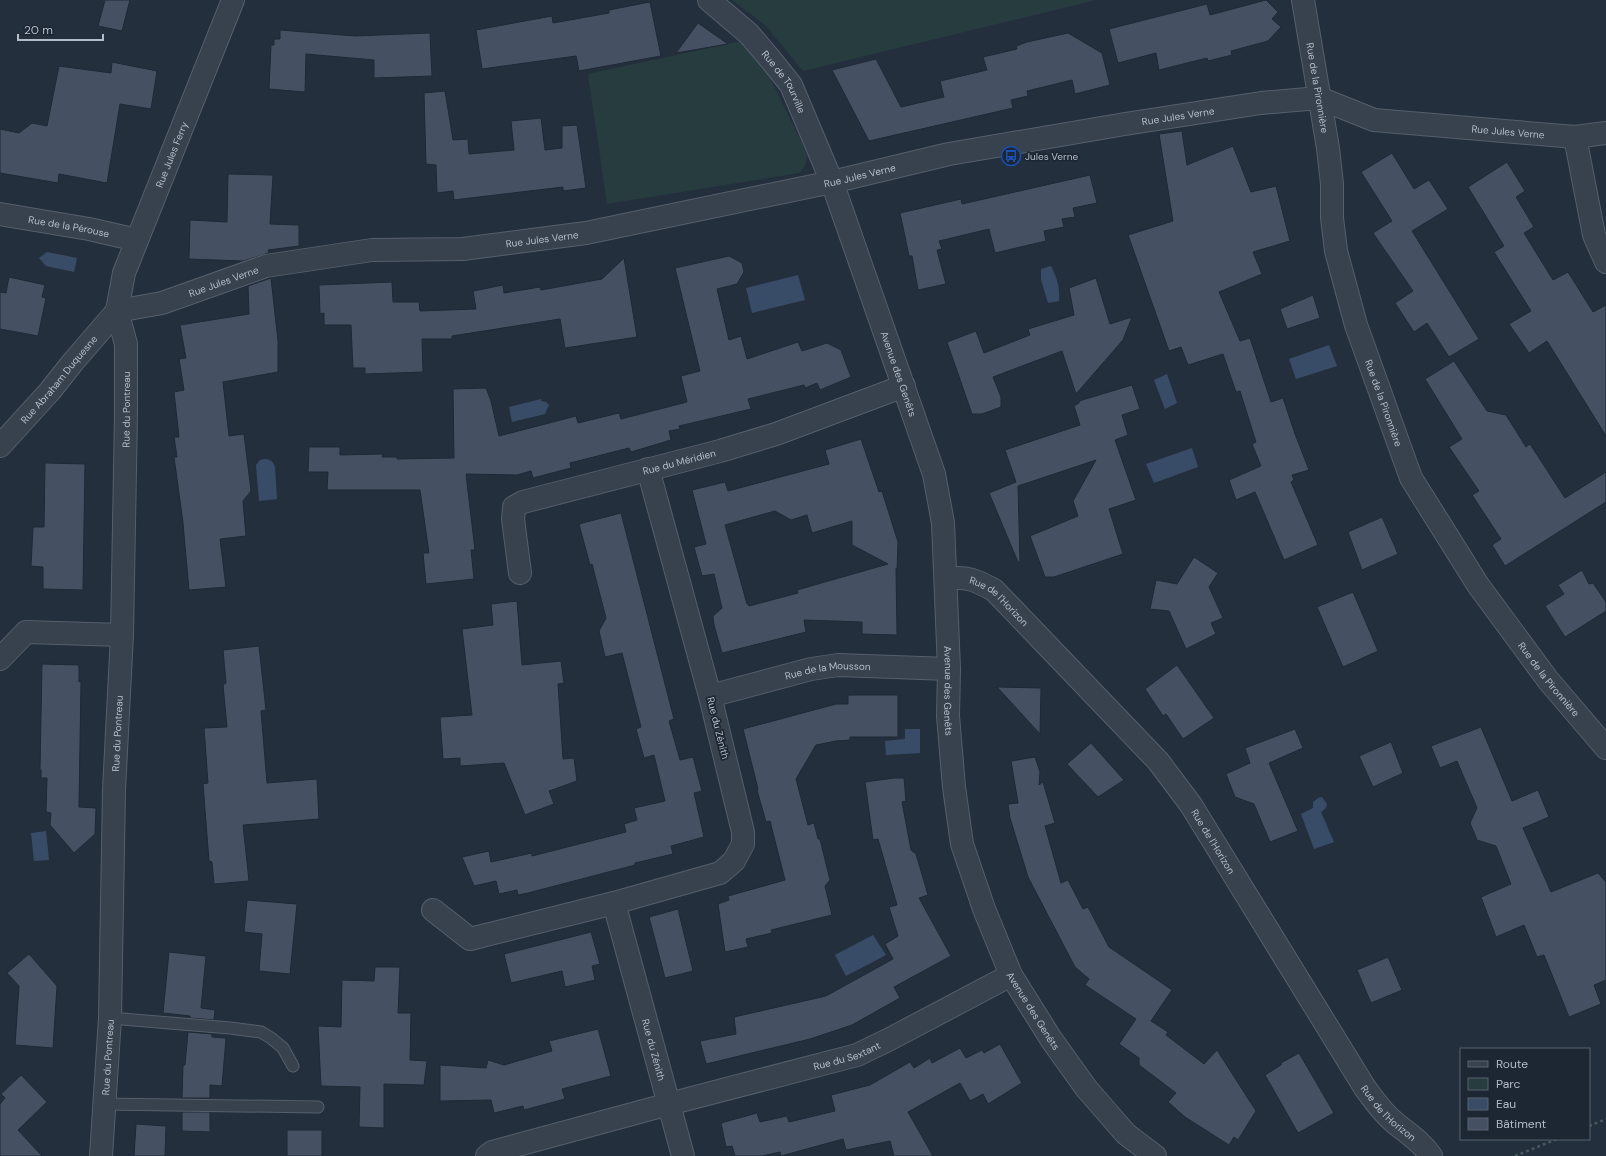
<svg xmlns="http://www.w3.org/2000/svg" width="1606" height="1156" font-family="'DM Sans',sans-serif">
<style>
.green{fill:#263c3f}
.water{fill:#394c67}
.building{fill:#455162;stroke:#1f2835;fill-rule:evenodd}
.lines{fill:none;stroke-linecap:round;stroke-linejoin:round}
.lane-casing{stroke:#565f6c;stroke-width:13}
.street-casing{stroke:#565f6c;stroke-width:24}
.path{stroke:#44595c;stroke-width:2.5;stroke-dasharray:3 3;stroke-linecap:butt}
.lane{stroke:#38414e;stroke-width:11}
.street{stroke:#38414e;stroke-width:22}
.labels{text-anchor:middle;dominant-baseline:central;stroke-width:3.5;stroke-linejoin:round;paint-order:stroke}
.street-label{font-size:10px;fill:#b4bcc9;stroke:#1d2633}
.poi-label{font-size:10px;fill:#b4bcc9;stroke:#1d2633;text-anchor:start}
</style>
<rect width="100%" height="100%" fill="#242f3e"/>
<g class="green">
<polygon points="732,0 1096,0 803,71 766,26"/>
<polygon points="742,41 770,78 802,143 807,157 805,166 800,173 607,204 588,74"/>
</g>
<g class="water">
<polygon points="47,252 77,258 74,272 46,266 39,258"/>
<path d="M1051,266C1057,278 1060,287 1059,301L1048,303L1041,280V269Z"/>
<polygon points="798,275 805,300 752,313 746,288"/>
<polygon points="1329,345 1337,366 1296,379 1289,359"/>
<polygon points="1167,374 1177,403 1165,409 1154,380"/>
<polygon points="541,399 541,401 546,402 549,405 545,414 512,422 509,407"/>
<polygon points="1192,448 1198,467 1154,483 1146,464"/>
<path d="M264,459C270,459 273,461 275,467L277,499L259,501L256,465L260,460Z"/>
<polygon points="905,729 920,729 920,753 886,755 885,741 905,739"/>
<polygon points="1322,797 1327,804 1326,808 1321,812 1334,842 1314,849 1301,814 1313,808 1313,802 1318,798"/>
<polygon points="46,831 49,860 34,861 31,833"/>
<polygon points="873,935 886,955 846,976 835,955"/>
</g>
<g class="building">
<polygon points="105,0 130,0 122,31 98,26"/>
<polygon points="1266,0 1278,12 1272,19 1281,27 1268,41 1231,51 1232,55 1208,61 1207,58 1159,70 1156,53 1118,63 1109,29 1207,4 1210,15"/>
<polygon points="650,2 661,56 579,71 576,56 482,69 476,30 552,16 553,23 609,13 609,10"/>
<polygon points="698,23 728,44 676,53"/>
<polygon points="280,30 355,36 430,33 432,76 374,78 374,60 306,54 305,92 269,89 271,45 274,45 274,39 280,39"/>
<polygon points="1068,33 1102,53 1110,85 1075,94 1072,80 1027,91 1028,96 1011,100 1013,108 869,141 832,70 876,59 901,107 944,97 940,81 987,70 983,57 1017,49 1016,46 1027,42"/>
<polygon points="112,62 157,71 151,109 120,104 107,183 59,174 58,183 0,173 0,129 19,133 32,123 47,126 59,66 111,73"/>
<polygon points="445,91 453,140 468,139 469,154 514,150 511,121 541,118 545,150 562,148 562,126 577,125 586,188 563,191 563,187 454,200 453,191 437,193 436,165 426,164 424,93"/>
<polygon points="1182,131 1187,165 1233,146 1251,192 1276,186 1290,241 1253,252 1262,274 1219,292 1240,341 1250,338 1271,402 1283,398 1295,434 1309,470 1292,475 1294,480 1291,482 1318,545 1284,560 1255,492 1236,500 1229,480 1261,466 1252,444 1256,442 1240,391 1236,392 1223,354 1188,365 1181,347 1169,351 1128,235 1173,221 1159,134"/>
<polygon points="1392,153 1414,189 1429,180 1448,209 1412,231 1479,339 1449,357 1427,323 1414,332 1395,303 1413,291 1373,233 1392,221 1361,172"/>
<polygon points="1507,162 1525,191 1516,197 1534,227 1524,233 1553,280 1568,272 1593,312 1606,305 1606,436 1547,341 1529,353 1509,324 1531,311 1494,252 1504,246 1468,187"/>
<polygon points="228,174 273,175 270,224 299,225 299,246 268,250 269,253 243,261 189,259 190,220 227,222"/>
<polygon points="1090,175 1097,203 1073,208 1075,217 1062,219 1064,227 1044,231 1046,241 995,253 989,229 939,241 942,249 937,250 946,284 918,290 912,256 909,256 900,213 961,199 962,204"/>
<polygon points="729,256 742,263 744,272 737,284 717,289 729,340 741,336 747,359 798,342 802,351 827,343 841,350 851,377 820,390 817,383 805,388 804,385 748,399 751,409 679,426 680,429 669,431 671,440 631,452 629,448 570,463 571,468 533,478 531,471 517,475 466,474 475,550 471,550 474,579 426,584 423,553 429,553 420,490 327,490 328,472 308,472 309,447 340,447 340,455 383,454 382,457 397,457 397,459 454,458 453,389 486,388 491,401 499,436 576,416 578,423 619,413 621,419 687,402 681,376 700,371 675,268"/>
<polygon points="624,258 637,337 565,348 560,319 452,336 452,339 422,339 423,372 365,374 365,368 353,368 351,325 324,325 324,313 320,314 319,285 392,282 393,302 419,302 420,311 476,309 473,291 503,285 504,293 540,287 541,290 602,279"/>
<polygon points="9,277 45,285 42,297 46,298 38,336 0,329 0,292 6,293"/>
<polygon points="271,278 278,341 278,372 223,382 229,436 244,434 251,491 243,501 246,536 220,539 226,587 189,590 183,523 174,457 177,457 174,437 179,437 174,392 184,390 179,359 186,358 180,325 249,314 248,286"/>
<polygon points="1096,278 1110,324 1132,317 1123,340 1076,394 1062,351 993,377 1001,397 1001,407 982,414 972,414 947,342 976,331 984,353 1030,335 1028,329 1074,315 1069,288"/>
<polygon points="1313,295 1320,318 1287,329 1280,309"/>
<polygon points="1454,361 1487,411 1506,415 1526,447 1530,444 1565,498 1606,472 1606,502 1505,566 1492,545 1501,539 1472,495 1479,491 1449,447 1462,439 1425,379"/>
<polygon points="1132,385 1140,409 1122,415 1128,435 1115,440 1136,500 1109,509 1123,554 1054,577 1045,577 1030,536 1078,516 1073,501 1096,460 1018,486 1020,562 1018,562 989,493 1016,482 1005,450 1080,425 1074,406 1079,403 1079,401"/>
<path d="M861,439L879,492L882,491L898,542L897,569L896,568L897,635L862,634V622L804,620L806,632L722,653L714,625L713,616L722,608L714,574L702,576L694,547L706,544L692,490L725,482L728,491L829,464L825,450ZM775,511L791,520L807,515L812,533L852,521V545L888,564L797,590L798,593L749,606L748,604H747L725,525Z"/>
<polygon points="45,463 85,464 83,590 43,589 43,567 31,566 33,527 44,527"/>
<polygon points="621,513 674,719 669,721 680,760 693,757 702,791 694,793 704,837 671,846 673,854 635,863 635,865 528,893 518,895 517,890 499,894 496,881 474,886 462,857 489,851 491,862 532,853 532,856 626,832 624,824 637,820 634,808 665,801 654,755 644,758 636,729 641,727 622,653 605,657 599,631 606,618 592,564 590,565 579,524"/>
<polygon points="1382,517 1398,554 1362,570 1348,532"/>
<polygon points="1194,557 1218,573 1209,587 1223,618 1211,623 1216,634 1186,649 1169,611 1150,609 1156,580 1177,584"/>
<polygon points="1582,570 1589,584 1593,583 1606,602 1606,611 1565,637 1545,606 1564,594 1558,585"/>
<polygon points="1353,592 1378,651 1343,667 1317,607"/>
<polygon points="517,601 522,665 561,661 564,683 558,684 563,759 574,758 577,781 549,791 554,804 525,815 504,763 460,766 460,758 443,759 440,717 472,715 462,629 493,625 491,604"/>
<polygon points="259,646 266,710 261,711 267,783 317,779 319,819 243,825 249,881 214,884 212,862 209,861 203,784 208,783 204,728 227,727 223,685 226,683 223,650"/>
<polygon points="42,664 79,665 79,682 81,681 79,807 96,808 95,834 74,853 50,825 51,813 46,812 47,778 41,778 41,770 40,770"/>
<polygon points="1177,665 1214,718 1183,739 1166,714 1163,716 1145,689"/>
<polygon points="997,687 1041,688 1040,734"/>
<polygon points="848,695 898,695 898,737 850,737 850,740 836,741 816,745 796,779 808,825 814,823 818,839 820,839 830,880 825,886 832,915 771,930 772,933 746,939 748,947 725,952 718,904 729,900 728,896 785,880 770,821 766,822 757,790 758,789 743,729 836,704 848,704"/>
<polygon points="1481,727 1512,801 1538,790 1549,817 1523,828 1551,892 1598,873 1606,882 1606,980 1594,985 1601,1004 1569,1017 1544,955 1537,957 1524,925 1496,937 1481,897 1511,884 1496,846 1477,840 1470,823 1477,808 1457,761 1440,768 1431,746"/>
<polygon points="1295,729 1303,748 1269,763 1298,831 1270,842 1254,804 1235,797 1226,774 1250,763 1245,748"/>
<polygon points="1391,742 1403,773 1373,787 1359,756"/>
<polygon points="1091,743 1124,780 1098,797 1067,764"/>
<polygon points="1035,757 1040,772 1039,785 1043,782 1055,823 1045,826 1061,883 1068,880 1083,909 1088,907 1109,947 1172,990 1151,1021 1168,1032 1166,1035 1204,1064 1217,1050 1256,1111 1238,1140 1234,1137 1229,1145 1185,1117 1168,1102 1176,1093 1139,1065 1139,1058 1119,1044 1136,1019 1085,985 1089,979 1075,967 1028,877 1010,818 1008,804 1018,803 1011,761"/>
<polygon points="894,778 904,778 906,801 902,802 911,850 916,854 928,895 919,898 951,956 894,987 900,998 852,1025 810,1039 706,1064 700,1041 736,1034 734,1017 826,996 893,959 885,944 898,936 889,907 897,905 878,839 873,840 865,782"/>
<polygon points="247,900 297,904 290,974 259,971 262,934 244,932"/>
<polygon points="678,909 693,971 665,978 649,917"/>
<polygon points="591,932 600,964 592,966 595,980 565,987 562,971 511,983 504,954"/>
<polygon points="169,952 206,956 201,1008 215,1010 214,1020 190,1018 190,1016 163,1013"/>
<polygon points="29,954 57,986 53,1048 15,1045 19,986 7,973"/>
<polygon points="1388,957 1402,990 1371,1003 1357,970"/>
<polygon points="375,967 400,967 398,1013 411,1013 410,1060 427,1061 424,1085 384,1084 384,1128 359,1127 360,1087 321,1086 318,1026 341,1027 342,980 374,981"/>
<polygon points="598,1029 611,1076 562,1089 565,1099 524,1110 523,1106 494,1113 491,1100 440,1101 440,1065 486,1068 488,1060 504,1065 552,1051 549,1041"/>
<polygon points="188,1032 212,1034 212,1037 226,1038 222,1086 210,1085 210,1098 182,1098 183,1065 185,1065"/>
<polygon points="1000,1044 1022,1083 988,1104 983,1094 970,1101 960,1083 908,1112 933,1156 894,1156 890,1141 846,1150 843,1139 781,1156 780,1152 762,1156 735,1156 732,1146 726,1147 721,1123 757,1113 760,1122 787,1116 789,1122 835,1111 831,1095 870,1085 910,1062 914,1068 930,1058 932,1063 960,1048 966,1058 982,1050 984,1053"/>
<polygon points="1299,1053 1334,1113 1298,1133 1265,1075 1281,1065 1281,1063"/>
<polygon points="21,1075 47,1102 18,1130 42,1156 0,1156 0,1104 5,1098 1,1094"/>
<polygon points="182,1112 210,1112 210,1132 182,1131"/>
<polygon points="136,1124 166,1126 165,1156 134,1156"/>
<rect x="287" y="1130" width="35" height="26"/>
</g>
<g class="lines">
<defs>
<g id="lane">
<polyline points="110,1018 230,1028 261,1032 271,1038 283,1048 293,1066"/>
<polyline points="104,1104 318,1107"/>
</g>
<g id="street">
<path id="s1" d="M709,0L749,34L771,60L791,85L832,182L934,474L943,523L949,669L948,716L954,787L962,844L984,909L1011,975L1051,1039L1086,1088L1126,1134L1155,1156"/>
<path id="s2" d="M1303,0L1328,148L1332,184V218L1336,251L1356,325L1411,478L1478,585L1548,680L1606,748"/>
<polyline points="1575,137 1594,235 1606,262"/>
<path id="s3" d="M0,214L89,229L137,240"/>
<path id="s4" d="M117,311L162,303L266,266L372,250L463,249L586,233L832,182L949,154L1125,124L1261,103L1319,98L1374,120L1575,137L1606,133"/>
<path id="s5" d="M0,446L50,391L73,362L117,311"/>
<path id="s6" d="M520,573L513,519L514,507L523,502L720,451L776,434L904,386"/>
<path id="s7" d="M946,579C968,576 975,580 994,590L1158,761L1191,805L1365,1088C1374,1100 1382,1112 1394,1122C1407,1133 1422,1142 1431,1156"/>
<polyline points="0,659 26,632 122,635"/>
<path id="s8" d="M710,696L811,669L838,665L949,669"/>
<path id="s9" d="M614,903L683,1156"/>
<polyline points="433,910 470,939 614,903 720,873 734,861 743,844 743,832 710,696 648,469"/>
<path id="s10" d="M101,1156L110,1018L114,790L122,635L126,415V344L117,311L124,273L233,0"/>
<path id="s11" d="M487,1156L492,1152L669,1104L857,1055L890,1039L1011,975"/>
</g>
</defs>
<use href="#lane" class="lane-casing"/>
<use href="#street" class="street-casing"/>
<g class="path">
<polyline points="1589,1126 1606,1119"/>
<polyline points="1515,1156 1557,1139"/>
</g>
<use href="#lane" class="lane"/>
<use href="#street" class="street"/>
</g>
<defs>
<symbol id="bus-ring" viewBox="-11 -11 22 22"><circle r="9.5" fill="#1d2633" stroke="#1a4fb4" stroke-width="1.5"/><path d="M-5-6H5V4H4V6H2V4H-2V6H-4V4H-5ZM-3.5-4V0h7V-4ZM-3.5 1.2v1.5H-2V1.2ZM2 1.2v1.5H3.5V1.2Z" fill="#1a4fb4"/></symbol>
</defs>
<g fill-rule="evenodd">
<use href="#bus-ring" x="1000" y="145" width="22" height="22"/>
</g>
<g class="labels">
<g class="street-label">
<text stroke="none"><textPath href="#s1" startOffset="112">Rue de Tourville</textPath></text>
<text stroke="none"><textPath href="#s2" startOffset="89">Rue de la Pironnière</textPath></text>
<text stroke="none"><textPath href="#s4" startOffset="1082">Rue Jules Verne</textPath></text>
<text stroke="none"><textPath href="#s4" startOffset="1418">Rue Jules Verne</textPath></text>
<text stroke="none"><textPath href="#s10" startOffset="1013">Rue Jules Ferry</textPath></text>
<text stroke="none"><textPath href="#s4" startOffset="758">Rue Jules Verne</textPath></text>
<text stroke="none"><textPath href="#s3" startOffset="70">Rue de la Pérouse</textPath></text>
<text stroke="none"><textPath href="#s4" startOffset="434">Rue Jules Verne</textPath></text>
<text stroke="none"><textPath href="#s4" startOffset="111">Rue Jules Verne</textPath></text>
<text stroke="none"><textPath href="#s1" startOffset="427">Avenue des Genêts</textPath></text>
<text stroke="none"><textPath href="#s5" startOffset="89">Rue Abraham Duquesne</textPath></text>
<text stroke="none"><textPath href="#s2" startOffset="413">Rue de la Pironnière</textPath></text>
<text stroke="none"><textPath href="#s10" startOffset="747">Rue du Pontreau</textPath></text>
<text stroke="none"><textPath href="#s6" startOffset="238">Rue du Méridien</textPath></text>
<text stroke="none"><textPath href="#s7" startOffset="61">Rue de l'Horizon</textPath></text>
<text stroke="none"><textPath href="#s8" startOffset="121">Rue de la Mousson</textPath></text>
<text stroke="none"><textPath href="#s2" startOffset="737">Rue de la Pironnière</textPath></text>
<text stroke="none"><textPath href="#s1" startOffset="751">Avenue des Genêts</textPath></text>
<text transform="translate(718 728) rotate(76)">Rue du Zénith</text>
<text stroke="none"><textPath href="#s10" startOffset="423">Rue du Pontreau</textPath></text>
<text stroke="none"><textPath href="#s7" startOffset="385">Rue de l'Horizon</textPath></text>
<text stroke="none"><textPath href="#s1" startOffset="1087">Avenue des Genêts</textPath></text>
<text stroke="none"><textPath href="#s9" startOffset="152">Rue du Zénith</textPath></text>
<text stroke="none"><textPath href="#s11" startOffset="374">Rue du Sextant</textPath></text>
<text stroke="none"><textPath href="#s10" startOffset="99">Rue du Pontreau</textPath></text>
<text stroke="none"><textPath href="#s7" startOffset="709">Rue de l'Horizon</textPath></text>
</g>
<g class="poi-label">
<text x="1025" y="156">Jules Verne</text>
</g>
</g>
<rect x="1460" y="1048" width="130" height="92" fill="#1d2633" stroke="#59626f"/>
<rect x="1468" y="1061" width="20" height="6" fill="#38414e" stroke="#59626f"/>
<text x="1496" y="1068" font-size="12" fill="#b4bcc9">Route</text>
<rect x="1468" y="1078" width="20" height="12" fill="#263c3f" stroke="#59626f"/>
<text x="1496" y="1088" font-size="12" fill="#b4bcc9">Parc</text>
<rect x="1468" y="1098" width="20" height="12" fill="#394c67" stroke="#59626f"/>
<text x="1496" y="1108" font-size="12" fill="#b4bcc9">Eau</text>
<rect x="1468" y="1118" width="20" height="12" fill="#455162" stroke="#59626f"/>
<text x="1496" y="1128" font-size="12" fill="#b4bcc9">Bâtiment</text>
<path d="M18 34v6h85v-6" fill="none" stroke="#b4bcc9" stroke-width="2"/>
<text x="24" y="34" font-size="12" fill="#b4bcc9" stroke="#1d2633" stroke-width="3" paint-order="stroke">20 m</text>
</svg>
